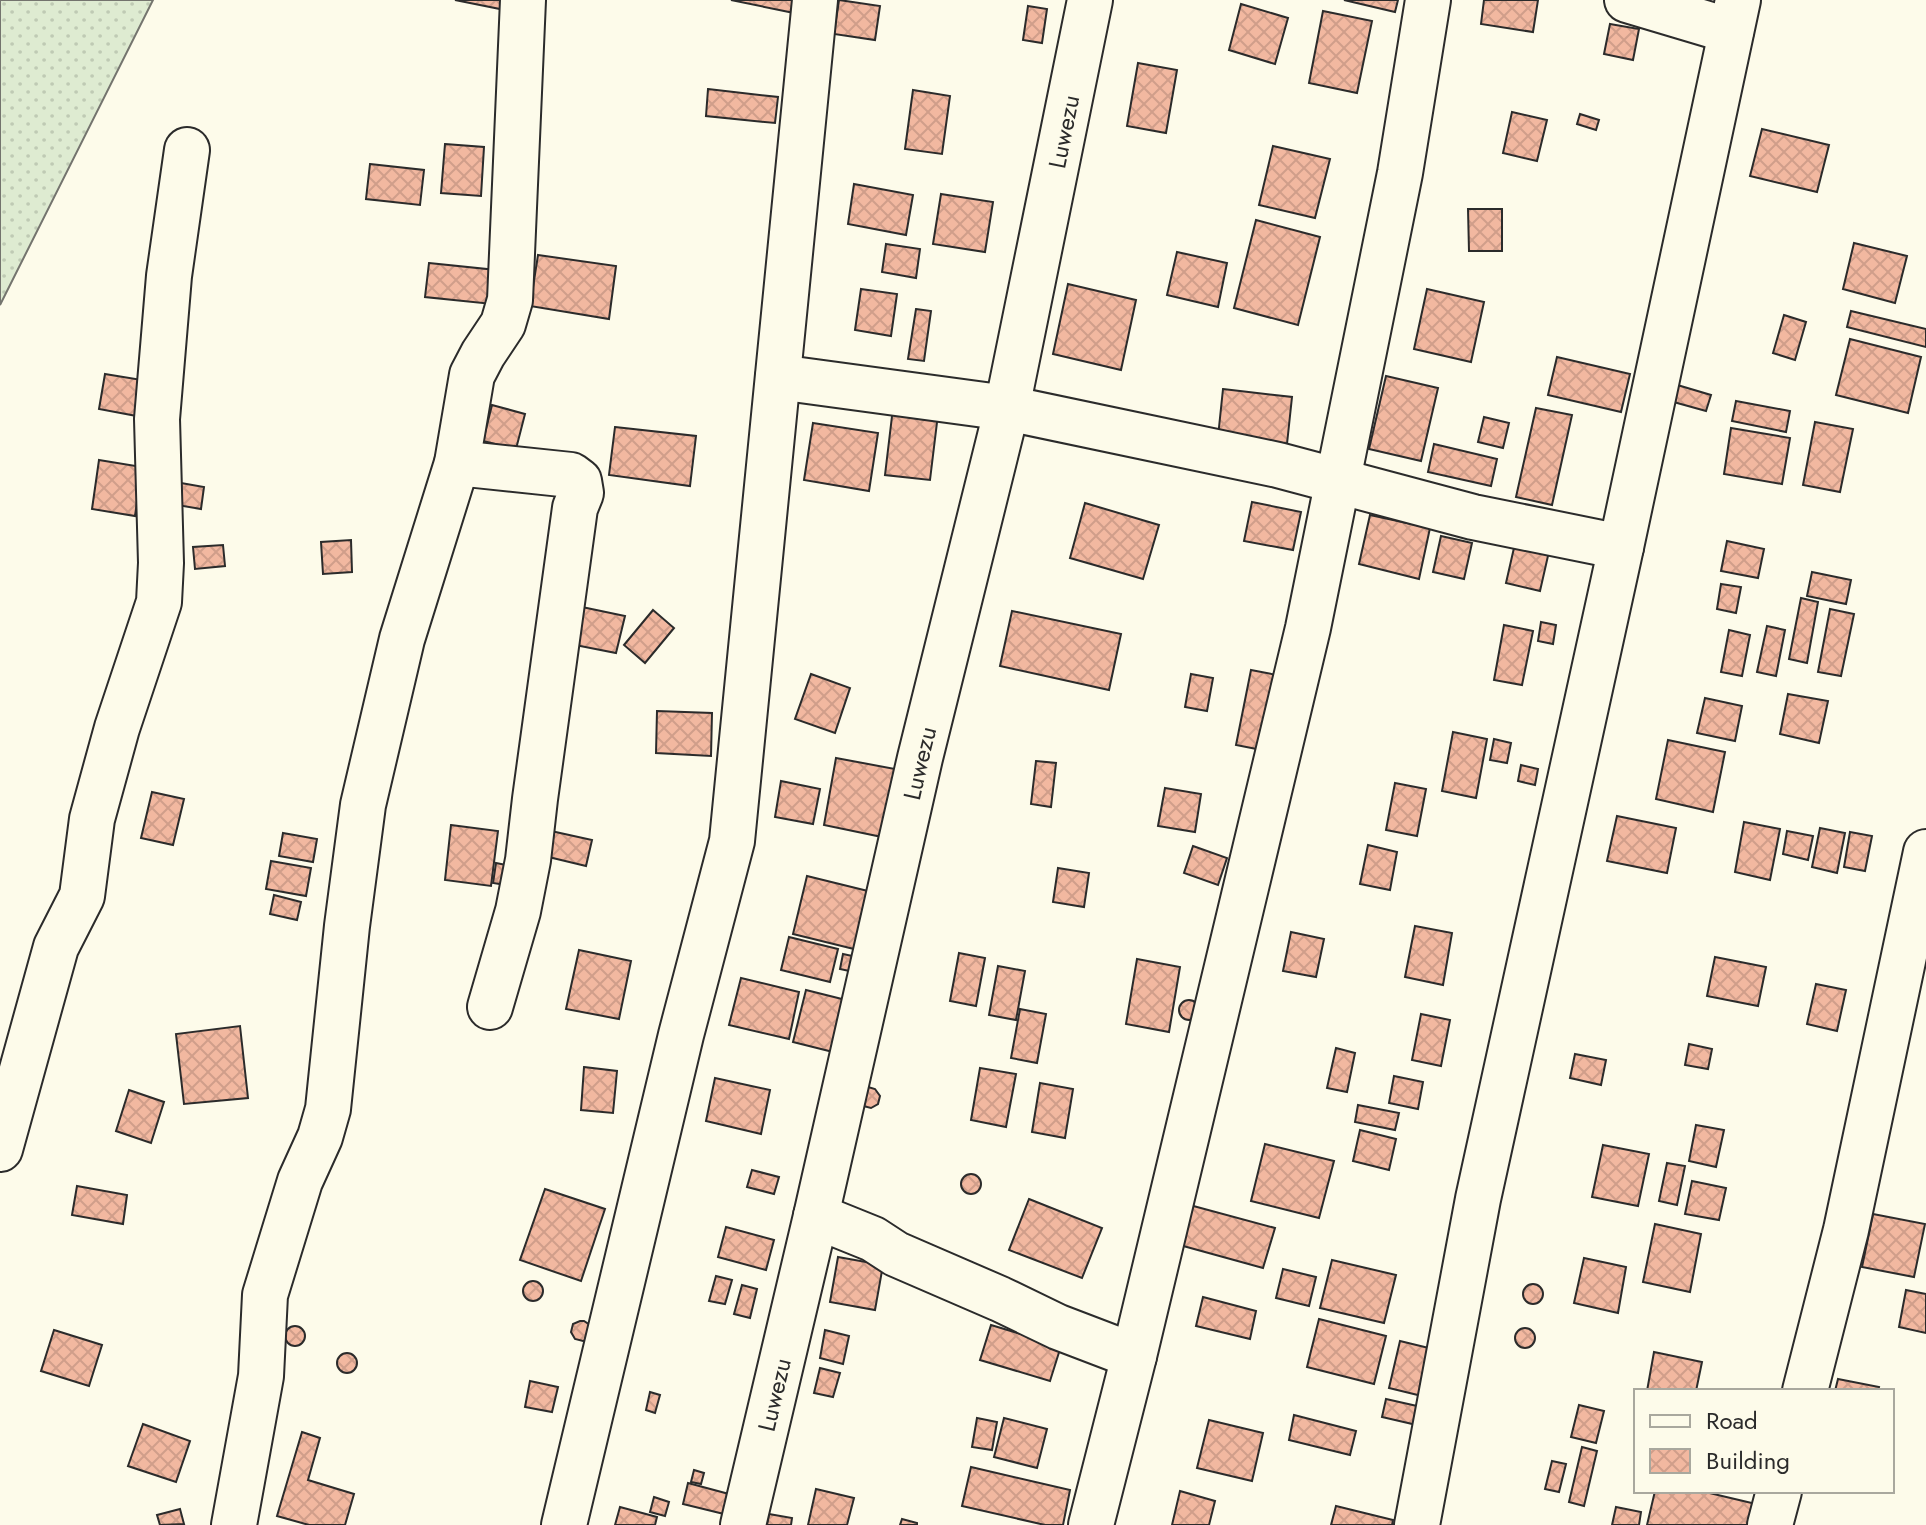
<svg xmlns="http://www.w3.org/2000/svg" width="1926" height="1525" font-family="Jost,sans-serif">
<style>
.grass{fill:url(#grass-dots);stroke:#74746e;stroke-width:2}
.building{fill:url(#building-cross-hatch);stroke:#2b2b2b;stroke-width:2}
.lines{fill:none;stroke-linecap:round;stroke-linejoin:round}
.minor-casing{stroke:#2b2b2b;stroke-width:48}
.minor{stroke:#fdfbea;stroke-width:44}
.labels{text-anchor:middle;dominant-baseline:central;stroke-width:6;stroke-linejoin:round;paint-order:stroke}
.street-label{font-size:24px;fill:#2b2b2b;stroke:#fdfbea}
</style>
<defs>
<pattern id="grass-dots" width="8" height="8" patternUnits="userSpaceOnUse" patternTransform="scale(2)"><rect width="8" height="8" fill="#deebd1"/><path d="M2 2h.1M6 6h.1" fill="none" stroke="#bfcab4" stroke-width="1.8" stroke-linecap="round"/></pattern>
<pattern id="building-cross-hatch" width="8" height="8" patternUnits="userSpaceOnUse" patternTransform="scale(2)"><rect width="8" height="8" fill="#f2b8a0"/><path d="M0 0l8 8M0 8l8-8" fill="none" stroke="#d09e8a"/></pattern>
</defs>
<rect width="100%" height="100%" fill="#fdfbea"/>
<polygon class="grass" points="0,0 153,0 0,305"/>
<g class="building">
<polygon points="455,0 507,0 505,10"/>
<polygon points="731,0 796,0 794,13"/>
<polygon points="839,0 880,6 875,40 834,34"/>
<polygon points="1344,0 1398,0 1395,12"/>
<polygon points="1484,0 1538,0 1533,32 1481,24"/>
<polygon points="1241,4 1288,18 1275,64 1229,50"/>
<polygon points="1028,6 1047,9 1042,43 1023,40"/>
<polygon points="1323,11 1372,21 1357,93 1309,83"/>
<polygon points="1610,24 1639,29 1633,60 1604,54"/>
<polygon points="1138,63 1177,70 1166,133 1127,126"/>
<polygon points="708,89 778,97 775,123 706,116"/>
<polygon points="913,90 950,96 942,154 905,149"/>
<polygon points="1512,112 1547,120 1537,161 1503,153"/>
<polygon points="1580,114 1599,120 1596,130 1577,124"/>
<polygon points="1762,129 1829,145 1817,192 1750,176"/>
<polygon points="445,144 484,147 481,196 441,193"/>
<polygon points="1273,146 1330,159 1315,218 1259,205"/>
<polygon points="370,164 424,170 420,205 366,199"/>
<polygon points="854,184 913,195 906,235 848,224"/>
<polygon points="941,194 993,202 985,252 933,244"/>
<polygon points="1468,209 1502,209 1502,251 1469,251"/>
<polygon points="1256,220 1320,237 1298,325 1234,308"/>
<polygon points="1854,243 1907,256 1895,303 1843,289"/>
<polygon points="886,244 920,249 916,278 882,272"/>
<polygon points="1177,252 1227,263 1218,307 1167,295"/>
<polygon points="538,255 616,266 609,319 530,306"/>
<polygon points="429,263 496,270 492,304 425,297"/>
<polygon points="1068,284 1136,300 1121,370 1053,354"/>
<polygon points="861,289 897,294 891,336 855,330"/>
<polygon points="1427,289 1484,302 1471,362 1414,349"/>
<polygon points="916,309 931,311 924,361 908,359"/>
<polygon points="1851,311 1926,329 1926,347 1847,327"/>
<polygon points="1784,315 1806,322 1795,360 1773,353"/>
<polygon points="1850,339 1921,357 1908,413 1836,395"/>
<polygon points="1557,357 1630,374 1621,412 1548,395"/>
<polygon points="105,374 148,381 142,417 99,409"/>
<polygon points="1386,376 1438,388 1421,461 1369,449"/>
<polygon points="1674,384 1711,395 1706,411 1670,401"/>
<polygon points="1223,389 1292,397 1287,444 1218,437"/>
<polygon points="1736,401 1790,411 1786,432 1732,421"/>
<polygon points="492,405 525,414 516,449 483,441"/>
<polygon points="893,408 938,414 930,480 885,475"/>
<polygon points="1536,408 1572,415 1552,505 1516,497"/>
<polygon points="1484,417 1509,423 1503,448 1478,442"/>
<polygon points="1815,422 1853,429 1840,492 1803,485"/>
<polygon points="813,423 878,433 869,491 804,480"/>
<polygon points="615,427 696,436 690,486 609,475"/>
<polygon points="1731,428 1790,438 1782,484 1724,474"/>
<polygon points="1434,444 1497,459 1491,486 1428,472"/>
<polygon points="99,460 142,467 135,516 92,509"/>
<polygon points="181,483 204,487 201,509 177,505"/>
<polygon points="1252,502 1301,512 1293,550 1244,541"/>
<polygon points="1085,503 1159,525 1143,579 1070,558"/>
<polygon points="1370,515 1430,528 1419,579 1359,564"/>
<polygon points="1441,536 1472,543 1464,579 1433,572"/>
<polygon points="1516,539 1550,547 1540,591 1506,583"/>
<polygon points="351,540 352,572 323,574 321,542"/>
<polygon points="1727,541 1764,549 1758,578 1721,571"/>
<polygon points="223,545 225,566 195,569 193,547"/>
<polygon points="1812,572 1851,580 1846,604 1807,596"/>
<polygon points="1721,584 1741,587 1736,613 1717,609"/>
<polygon points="1801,598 1818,602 1807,663 1789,659"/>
<polygon points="582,607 625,616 616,653 575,645"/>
<polygon points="1830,609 1854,614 1841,676 1818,672"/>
<polygon points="653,610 674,628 645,663 624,645"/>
<polygon points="1012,611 1121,634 1109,690 1000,666"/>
<polygon points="1541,622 1556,625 1553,644 1538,641"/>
<polygon points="1504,625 1533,631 1522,685 1494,680"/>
<polygon points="1767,626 1785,630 1776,676 1757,672"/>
<polygon points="1729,630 1750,635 1742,676 1721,672"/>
<polygon points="1251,670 1282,676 1267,751 1236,745"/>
<polygon points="811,674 850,688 835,733 795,719"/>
<polygon points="1191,674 1213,678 1207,711 1185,707"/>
<polygon points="1788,694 1828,701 1819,743 1780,734"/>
<polygon points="1705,698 1742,706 1735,741 1697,733"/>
<polygon points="657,711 712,713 711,756 656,753"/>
<polygon points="1453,732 1487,739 1476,798 1442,791"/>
<polygon points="1494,739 1511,743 1507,763 1490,760"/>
<polygon points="1668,740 1725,752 1713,812 1656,799"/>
<polygon points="836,758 895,769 882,837 824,825"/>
<polygon points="1036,761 1056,763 1051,807 1031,804"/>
<polygon points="1521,765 1538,769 1535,785 1518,781"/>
<polygon points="781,781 820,789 813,824 775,817"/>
<polygon points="1395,783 1426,789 1417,836 1386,830"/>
<polygon points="1165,788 1201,794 1195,832 1158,826"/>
<polygon points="152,792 184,799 173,845 141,838"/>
<polygon points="1617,816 1676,828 1667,873 1607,861"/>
<polygon points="1744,822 1780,829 1770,880 1735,872"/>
<polygon points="451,825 498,831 491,886 445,880"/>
<polygon points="1820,828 1845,833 1837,873 1812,867"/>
<polygon points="542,829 592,840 586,866 536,854"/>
<polygon points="1787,831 1813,836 1808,860 1783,854"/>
<polygon points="1850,832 1872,836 1865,871 1844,867"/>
<polygon points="283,833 317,839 313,862 279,856"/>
<polygon points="1368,845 1397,852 1390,890 1360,884"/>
<polygon points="1193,846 1227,858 1218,885 1184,873"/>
<polygon points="271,861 311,868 306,896 266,889"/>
<polygon points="496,863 522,868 519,887 493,883"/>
<polygon points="1058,868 1089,873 1084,907 1053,902"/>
<polygon points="807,876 872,892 858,950 793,934"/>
<polygon points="274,895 301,902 297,920 270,914"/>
<polygon points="1415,926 1452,933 1443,985 1405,977"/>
<polygon points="1291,932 1324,939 1316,977 1283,971"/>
<polygon points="789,937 838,949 830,982 781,970"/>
<polygon points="579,950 631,961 619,1019 566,1009"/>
<polygon points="959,953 985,958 976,1006 950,1001"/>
<polygon points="843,954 857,957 854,972 840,969"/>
<polygon points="1715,957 1766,967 1758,1006 1707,996"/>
<polygon points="1137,959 1180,967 1169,1032 1126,1024"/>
<polygon points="998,966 1025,971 1016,1020 989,1015"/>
<polygon points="741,978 799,992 789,1039 729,1025"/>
<polygon points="1816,984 1846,990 1837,1031 1807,1024"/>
<polygon points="806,990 854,1002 841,1054 793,1042"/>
<circle cx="1189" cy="1010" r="10"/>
<polygon points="1020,1009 1046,1014 1037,1063 1011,1058"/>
<polygon points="1421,1014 1450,1020 1441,1066 1412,1060"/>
<polygon points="240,1026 248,1098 184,1104 176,1034"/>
<polygon points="1689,1044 1712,1049 1708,1069 1685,1065"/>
<polygon points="1336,1048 1355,1053 1347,1092 1327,1088"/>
<polygon points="1575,1054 1606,1060 1601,1085 1570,1078"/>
<polygon points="584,1067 617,1071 613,1113 581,1110"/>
<polygon points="980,1068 1016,1074 1006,1127 971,1120"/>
<polygon points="1394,1076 1423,1082 1418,1109 1389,1103"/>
<polygon points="715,1078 770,1090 761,1134 706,1121"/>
<polygon points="1040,1083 1073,1089 1065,1138 1032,1132"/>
<polygon points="868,1087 875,1089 880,1096 878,1104 871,1108 863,1106 864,1088"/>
<polygon points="129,1090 164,1102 151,1143 116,1131"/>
<polygon points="1358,1105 1399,1113 1395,1130 1355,1122"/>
<polygon points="1696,1125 1724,1130 1716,1167 1689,1161"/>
<polygon points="1360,1130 1396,1139 1389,1170 1353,1161"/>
<polygon points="1265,1144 1334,1161 1319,1218 1251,1201"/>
<polygon points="1603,1145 1649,1154 1638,1206 1592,1197"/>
<polygon points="1667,1163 1685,1166 1677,1205 1659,1201"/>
<polygon points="752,1170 779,1177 774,1194 747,1187"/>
<circle cx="971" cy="1184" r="10"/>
<polygon points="1692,1181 1726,1188 1719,1220 1685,1214"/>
<polygon points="77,1186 127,1195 123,1224 72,1215"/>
<polygon points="545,1189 605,1209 581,1281 520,1260"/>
<polygon points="1029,1199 1102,1228 1082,1278 1009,1250"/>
<polygon points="1186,1204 1275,1228 1263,1268 1176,1244"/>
<polygon points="1873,1214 1925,1224 1914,1277 1862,1267"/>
<polygon points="1655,1224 1701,1234 1690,1292 1643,1282"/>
<polygon points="726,1227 774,1240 766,1270 718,1257"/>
<polygon points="838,1257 883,1265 875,1310 830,1302"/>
<polygon points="1584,1258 1626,1267 1618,1313 1574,1303"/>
<polygon points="1332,1260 1396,1275 1384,1323 1320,1308"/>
<polygon points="1283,1269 1316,1277 1309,1306 1276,1298"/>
<polygon points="716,1276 732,1280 725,1304 709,1301"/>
<circle cx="533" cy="1291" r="10"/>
<circle cx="1533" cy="1294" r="10"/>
<polygon points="742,1285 757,1289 750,1318 734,1314"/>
<polygon points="1906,1290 1926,1294 1926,1333 1899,1327"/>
<polygon points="1203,1297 1256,1311 1250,1339 1196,1326"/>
<polygon points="1319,1319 1386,1336 1374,1384 1307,1367"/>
<polygon points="580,1321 584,1321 590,1325 587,1340 583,1341 575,1339 571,1332 573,1324"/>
<polygon points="991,1325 1061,1346 1050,1381 980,1360"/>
<circle cx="295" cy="1336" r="10"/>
<circle cx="1525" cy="1338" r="10"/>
<polygon points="54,1330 102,1345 89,1386 41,1371"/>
<polygon points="825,1330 849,1336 843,1364 820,1358"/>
<polygon points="1400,1341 1437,1350 1426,1397 1389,1388"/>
<polygon points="1654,1352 1702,1362 1696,1391 1647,1391"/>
<circle cx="347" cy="1363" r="10"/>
<polygon points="820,1368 840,1373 833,1397 814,1393"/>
<polygon points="1838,1379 1879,1387 1878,1391 1835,1391"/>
<polygon points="530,1381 558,1387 552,1412 525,1407"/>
<polygon points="650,1392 660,1395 655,1413 646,1410"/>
<polygon points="1386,1399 1426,1408 1421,1426 1382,1417"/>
<polygon points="1579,1405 1604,1411 1596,1443 1571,1437"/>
<polygon points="1294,1415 1356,1431 1350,1455 1289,1440"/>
<polygon points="977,1418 997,1422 992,1450 972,1447"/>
<polygon points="1004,1418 1047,1429 1037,1468 994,1457"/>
<polygon points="1209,1420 1263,1433 1252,1481 1197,1468"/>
<polygon points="143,1424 190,1441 176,1482 128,1466"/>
<polygon points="302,1432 320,1438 308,1480 354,1494 345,1525 309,1525 277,1516"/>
<polygon points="1582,1447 1597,1451 1584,1506 1569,1502"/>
<polygon points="1552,1461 1566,1464 1559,1492 1545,1489"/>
<polygon points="971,1467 1070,1490 1063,1525 1045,1525 962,1506"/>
<polygon points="694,1470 704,1473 701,1484 691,1482"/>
<polygon points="688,1483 729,1494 724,1514 683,1504"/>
<polygon points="816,1489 854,1498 847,1525 808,1525"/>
<polygon points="1180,1491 1215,1501 1209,1525 1172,1525"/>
<polygon points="1655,1491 1701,1491 1756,1504 1751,1525 1647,1525"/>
<polygon points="654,1497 669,1502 665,1516 650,1512"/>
<polygon points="1336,1506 1393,1520 1392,1525 1331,1525"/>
<polygon points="620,1507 657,1517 655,1525 615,1525"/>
<polygon points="1616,1507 1641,1512 1639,1525 1612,1525"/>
<polygon points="180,1509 184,1524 160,1525 157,1515"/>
<polygon points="769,1514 792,1518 791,1525 767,1525"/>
<polygon points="902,1519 917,1523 917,1525 900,1525"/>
</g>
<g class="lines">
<defs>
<g id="minor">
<polyline points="1627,0 1731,31"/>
<polyline points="778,377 1007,408 1278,465 1473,517 1621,547"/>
<polyline points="457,463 571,475 579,481 581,493 575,508 535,799 528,860 518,911 490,1007"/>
<polyline points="0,1149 56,947 82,896 92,819 117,728 159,602 161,563 157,419 169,276 187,150"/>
<polyline points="816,1216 873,1239 896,1254 1000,1299 1058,1327 1134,1356"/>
<polyline points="1805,1391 1846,1230 1926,852"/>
<polyline points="234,1525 261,1376 265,1295 300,1181 320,1137 328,1109 347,926 363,805 402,639 457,463 472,375 483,354 503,324 510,300 523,0"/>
<polyline points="564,1525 681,1035 732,841 815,0"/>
<path id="s1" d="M743,1525L816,1216L920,758L1007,408L1090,0"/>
<polyline points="1091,1525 1134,1356 1308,628 1400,173 1428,0"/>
<polyline points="1417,1525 1478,1199 1621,547 1738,0"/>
<polyline points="1770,1525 1779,1491"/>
</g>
</defs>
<use href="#minor" class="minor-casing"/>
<use href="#minor" class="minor"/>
</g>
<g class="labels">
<g class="street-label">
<text stroke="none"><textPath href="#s1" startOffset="1430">Luwezu</textPath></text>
<text stroke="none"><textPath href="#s1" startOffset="782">Luwezu</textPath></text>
<text stroke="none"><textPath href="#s1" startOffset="134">Luwezu</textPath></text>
</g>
</g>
<rect x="1634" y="1389" width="260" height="104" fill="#fdfbea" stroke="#a9a89e" stroke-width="2"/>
<rect x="1650" y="1415" width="40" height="12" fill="#fdfbea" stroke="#a9a89e" stroke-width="2"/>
<text x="1706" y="1429" font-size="24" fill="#2b2b2b">Road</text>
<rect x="1650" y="1449" width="40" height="24" fill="url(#building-cross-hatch)" stroke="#a9a89e" stroke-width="2"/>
<text x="1706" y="1469" font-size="24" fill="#2b2b2b">Building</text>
</svg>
